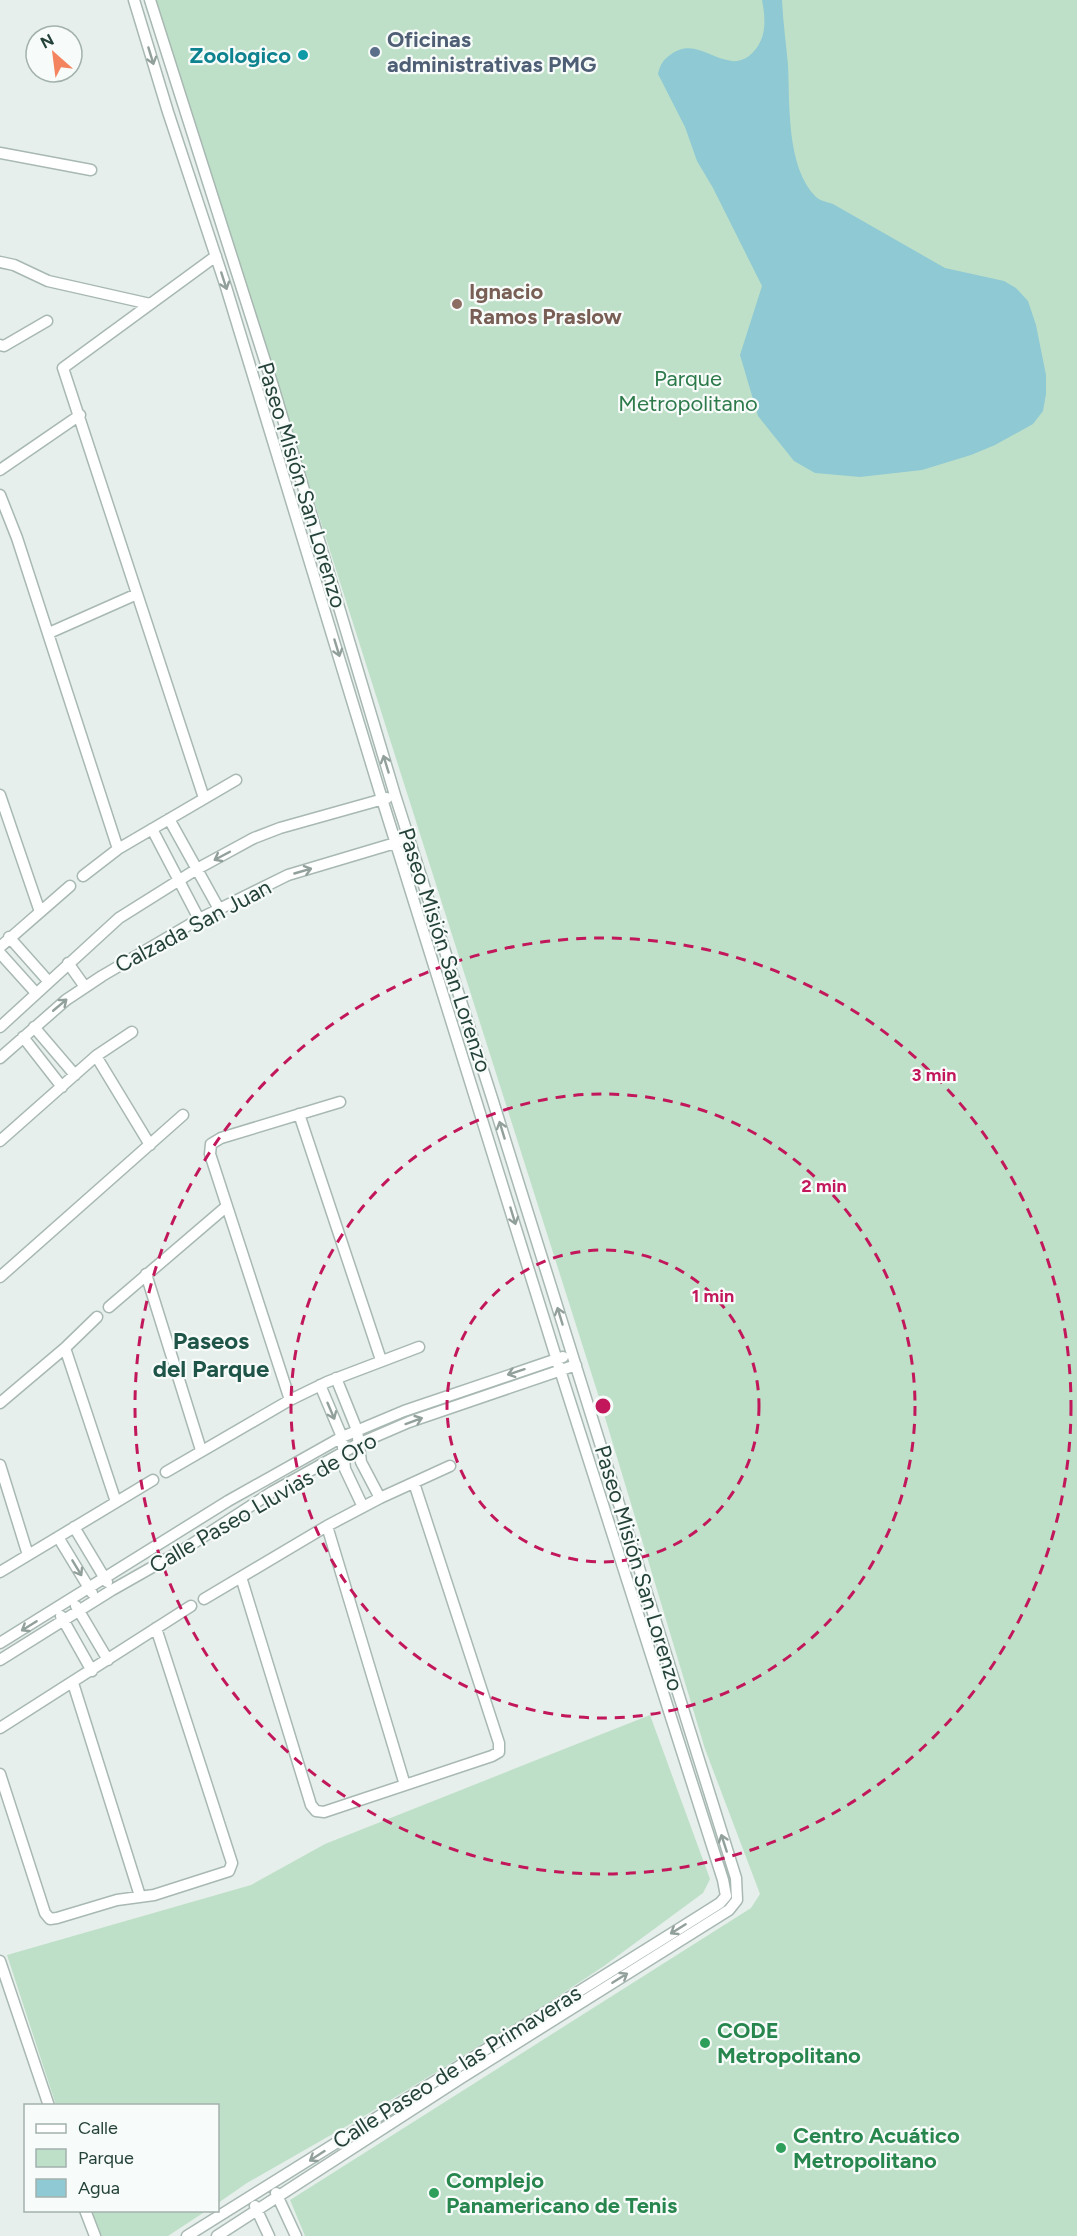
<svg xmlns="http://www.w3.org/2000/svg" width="1077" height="2236" viewBox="0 0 1077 2236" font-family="Figtree,sans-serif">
	<rect width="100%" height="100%" fill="#e6efeb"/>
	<path fill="#bfe0c8" d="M155,0H1077V2236H305L290,2200L751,1908L760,1894L705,1749L597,1391Z
		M650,1715L710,1879L703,1893L604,1966L536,2011L366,2115L247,2183L218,2203V2106L56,2105L7,1955L251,1885L325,1844Z
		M91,2211H206L168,2236H99Z"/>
	<path fill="#8ec9d4" d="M762,0H782C783,22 786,43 788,65C790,104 786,167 816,197C820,201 828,202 833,204L945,268L1004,281L1016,288L1028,301L1036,325L1046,375V394L1043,411L1033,424L995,445L971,455L922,470L860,477L815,473L794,461L758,416L740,355L762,286L713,188L697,161L685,127L658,74C660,65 663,60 670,55C693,38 708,58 732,61C738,62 745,59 749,56C767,41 766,21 762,0Z"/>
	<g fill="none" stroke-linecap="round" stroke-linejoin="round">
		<defs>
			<path id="street" d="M134,0L168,112L226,287L382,799L560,1370L723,1880L726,1896
				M150,0L273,386L395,795L492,1098L736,1878L737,1900
				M0,153L91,170
				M0,262L14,265L48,281L150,304
				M0,345L4,346L47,321
				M0,470L80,415
				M0,495L17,538L118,849
				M49,633L137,594
				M0,795L40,912
				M204,798L63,368L216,256
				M169,819L219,909
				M152,829L199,919
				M83,876L118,849L236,780
				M9,937L49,982
				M0,947L70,886
				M0,953L36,993
				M68,963L85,987
				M0,1027L119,918L197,869L254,838L280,828L387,798
				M34,1027L75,1075
				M23,1037L62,1087
				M96,1056L150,1145
				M0,1058L66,1000L102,976L199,919L288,875L402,841
				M299,1114L381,1360
				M0,1141L96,1056L132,1032
				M146,1274L201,1450
				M0,1277L183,1115
				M109,1307L227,1206
				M65,1348L116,1502
				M336,1378L357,1430L361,1462L380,1498
				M320,1385L342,1437L345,1469L363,1507
				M290,1400L210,1154L211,1144L221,1138L340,1102
				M0,1403L65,1348L97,1317
				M0,1465L28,1555
				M166,1472L290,1400L327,1382L419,1347
				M327,1526L405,1785
				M74,1527L107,1582
				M58,1537L92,1593
				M0,1572L153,1480
				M241,1577L311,1805L316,1811L324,1812L492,1756L499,1752V1743L414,1483
				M204,1599L327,1526L380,1498L450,1466
				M76,1606L108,1660
				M61,1616L92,1671
				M0,1643L228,1501L342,1437L404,1411L563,1357
				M0,1660L112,1590L186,1548L272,1492L358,1444L409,1422L576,1365
				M73,1683L140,1896
				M0,1728L191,1606
				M0,1774L45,1913L50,1919L57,1918L117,1900L154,1895L229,1871L232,1863L156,1628
				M0,1961L49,2106
				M276,2193L296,2236
				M255,2206L269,2236
				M85,2210L95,2236
				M187,2236L682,1927L720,1903L726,1896
				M217,2236L461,2078L729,1910L737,1900"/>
		</defs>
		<use href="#street" stroke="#a8b8b2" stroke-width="13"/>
		<use href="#street" stroke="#fff" stroke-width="10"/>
	</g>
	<defs><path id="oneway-shaft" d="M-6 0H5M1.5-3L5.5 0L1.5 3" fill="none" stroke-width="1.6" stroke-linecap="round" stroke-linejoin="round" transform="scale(1.5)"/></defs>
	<g stroke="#92a09c">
		<use href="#oneway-shaft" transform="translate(151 56) rotate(73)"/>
		<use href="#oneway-shaft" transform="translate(224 281) rotate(72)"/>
		<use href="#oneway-shaft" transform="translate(337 648) rotate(73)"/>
		<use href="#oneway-shaft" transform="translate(386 764) rotate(-107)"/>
		<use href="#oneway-shaft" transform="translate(222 856) rotate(152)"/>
		<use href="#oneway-shaft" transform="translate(303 871) rotate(-16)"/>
		<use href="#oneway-shaft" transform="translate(60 1005) rotate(-40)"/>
		<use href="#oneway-shaft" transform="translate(502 1130) rotate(-107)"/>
		<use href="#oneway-shaft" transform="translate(513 1216) rotate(73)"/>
		<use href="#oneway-shaft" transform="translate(560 1316) rotate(-107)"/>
		<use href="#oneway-shaft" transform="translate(516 1372) rotate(162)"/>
		<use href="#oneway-shaft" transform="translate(331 1411) rotate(67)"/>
		<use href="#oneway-shaft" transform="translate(414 1421) rotate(-20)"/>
		<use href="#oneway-shaft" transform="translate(77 1568) rotate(59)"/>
		<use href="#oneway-shaft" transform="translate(29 1626) rotate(148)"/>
		<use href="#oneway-shaft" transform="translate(724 1843) rotate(-108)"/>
		<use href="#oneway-shaft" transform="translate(678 1929) rotate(148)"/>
		<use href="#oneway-shaft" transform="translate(620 1978) rotate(-32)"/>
		<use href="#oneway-shaft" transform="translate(317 2156) rotate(147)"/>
	</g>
	<g fill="none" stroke="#c2185b" stroke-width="3" stroke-dasharray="10 8">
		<circle cx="603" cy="1406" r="156"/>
		<circle cx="603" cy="1406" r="312"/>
		<circle cx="603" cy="1406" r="468"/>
	</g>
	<circle fill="#5c6f8a" stroke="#f7fbf9" stroke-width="2" cx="375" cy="52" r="6"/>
	<circle fill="#0f9aa8" stroke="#f7fbf9" stroke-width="2" cx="303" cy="55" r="6"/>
	<circle fill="#8d6e63" stroke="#f7fbf9" stroke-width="2" cx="457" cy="304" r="6"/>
	<g fill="#2e9e5b" stroke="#f7fbf9" stroke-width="2">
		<circle cx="705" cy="2043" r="6"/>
		<circle cx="781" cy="2148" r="6"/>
		<circle cx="434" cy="2193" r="6"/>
	</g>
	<g text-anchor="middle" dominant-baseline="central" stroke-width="4.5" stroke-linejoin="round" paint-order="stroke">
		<g font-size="22" font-weight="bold" fill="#4e5e75" stroke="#f7fbf9" text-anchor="start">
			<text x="387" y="39">Oficinas<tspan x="387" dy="25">administrativas PMG</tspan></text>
		</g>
		<g font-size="22" font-weight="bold" fill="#0d838f" stroke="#f7fbf9" text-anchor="end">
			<text x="291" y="55">Zoologico</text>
		</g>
		<g font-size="22" font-weight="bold" fill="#785e54" stroke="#f7fbf9" text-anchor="start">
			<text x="469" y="291">Ignacio<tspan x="469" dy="25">Ramos Praslow</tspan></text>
		</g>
		<g font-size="22" fill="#2d7a4b" stroke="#f7fbf9">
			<text x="688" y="378">Parque<tspan x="688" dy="25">Metropolitano</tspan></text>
		</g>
		<g font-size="22" fill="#24423a" stroke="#f7fbf9">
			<text transform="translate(302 485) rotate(73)">Paseo Misión San Lorenzo</text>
			<text transform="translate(193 926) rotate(-28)">Calzada San Juan</text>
			<text transform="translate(445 950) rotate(72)">Paseo Misión San Lorenzo</text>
			<text transform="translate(263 1503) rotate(-30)">Calle Paseo Lluvias de Oro</text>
			<text transform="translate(639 1568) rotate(73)">Paseo Misión San Lorenzo</text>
			<text transform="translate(457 2067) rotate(-32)">Calle Paseo de las Primaveras</text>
		</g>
		<g font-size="22" font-weight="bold" fill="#27864d" stroke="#f7fbf9" text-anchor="start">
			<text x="717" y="2030">CODE<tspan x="717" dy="25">Metropolitano</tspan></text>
			<text x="793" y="2135">Centro Acuático<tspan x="793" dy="25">Metropolitano</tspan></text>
			<text x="446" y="2180">Complejo<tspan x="446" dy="25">Panamericano de Tenis</tspan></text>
		</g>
		<g font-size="24" font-weight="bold" fill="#1f5548" stroke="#f7fbf9">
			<text x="211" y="1340">Paseos<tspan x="211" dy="28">del Parque</tspan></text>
		</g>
	</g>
	<circle cx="603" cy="1406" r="9" fill="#c2185b" stroke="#f7fbf9" stroke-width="3"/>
	<g font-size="18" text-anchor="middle" font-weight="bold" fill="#c2185b" stroke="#f7fbf9" stroke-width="4.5" stroke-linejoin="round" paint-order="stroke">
		<text x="934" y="1081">3 min</text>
		<text x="824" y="1192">2 min</text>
		<text x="713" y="1302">1 min</text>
	</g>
	<rect x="24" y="2104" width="195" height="108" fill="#f7fbf9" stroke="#a3b1ad" stroke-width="1.5"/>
	<rect x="36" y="2124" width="30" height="9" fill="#ffffff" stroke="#a3b1ad" stroke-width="1.5"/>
	<text x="78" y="2134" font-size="18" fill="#24423a">Calle</text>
	<rect x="36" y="2149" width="30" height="18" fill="#bfe0c8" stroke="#a3b1ad" stroke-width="1.5"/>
	<text x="78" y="2164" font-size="18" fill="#24423a">Parque</text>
	<rect x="36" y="2179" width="30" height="18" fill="#8ec9d4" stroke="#a3b1ad" stroke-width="1.5"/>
	<text x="78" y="2194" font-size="18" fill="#24423a">Agua</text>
	<g transform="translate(54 54) rotate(332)"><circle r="28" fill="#f7fbf9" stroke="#a3b1ad" stroke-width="1.5"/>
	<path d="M0-4.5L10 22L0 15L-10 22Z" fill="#f4845f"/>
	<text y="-9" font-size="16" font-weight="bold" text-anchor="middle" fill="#24423a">N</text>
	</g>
</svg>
